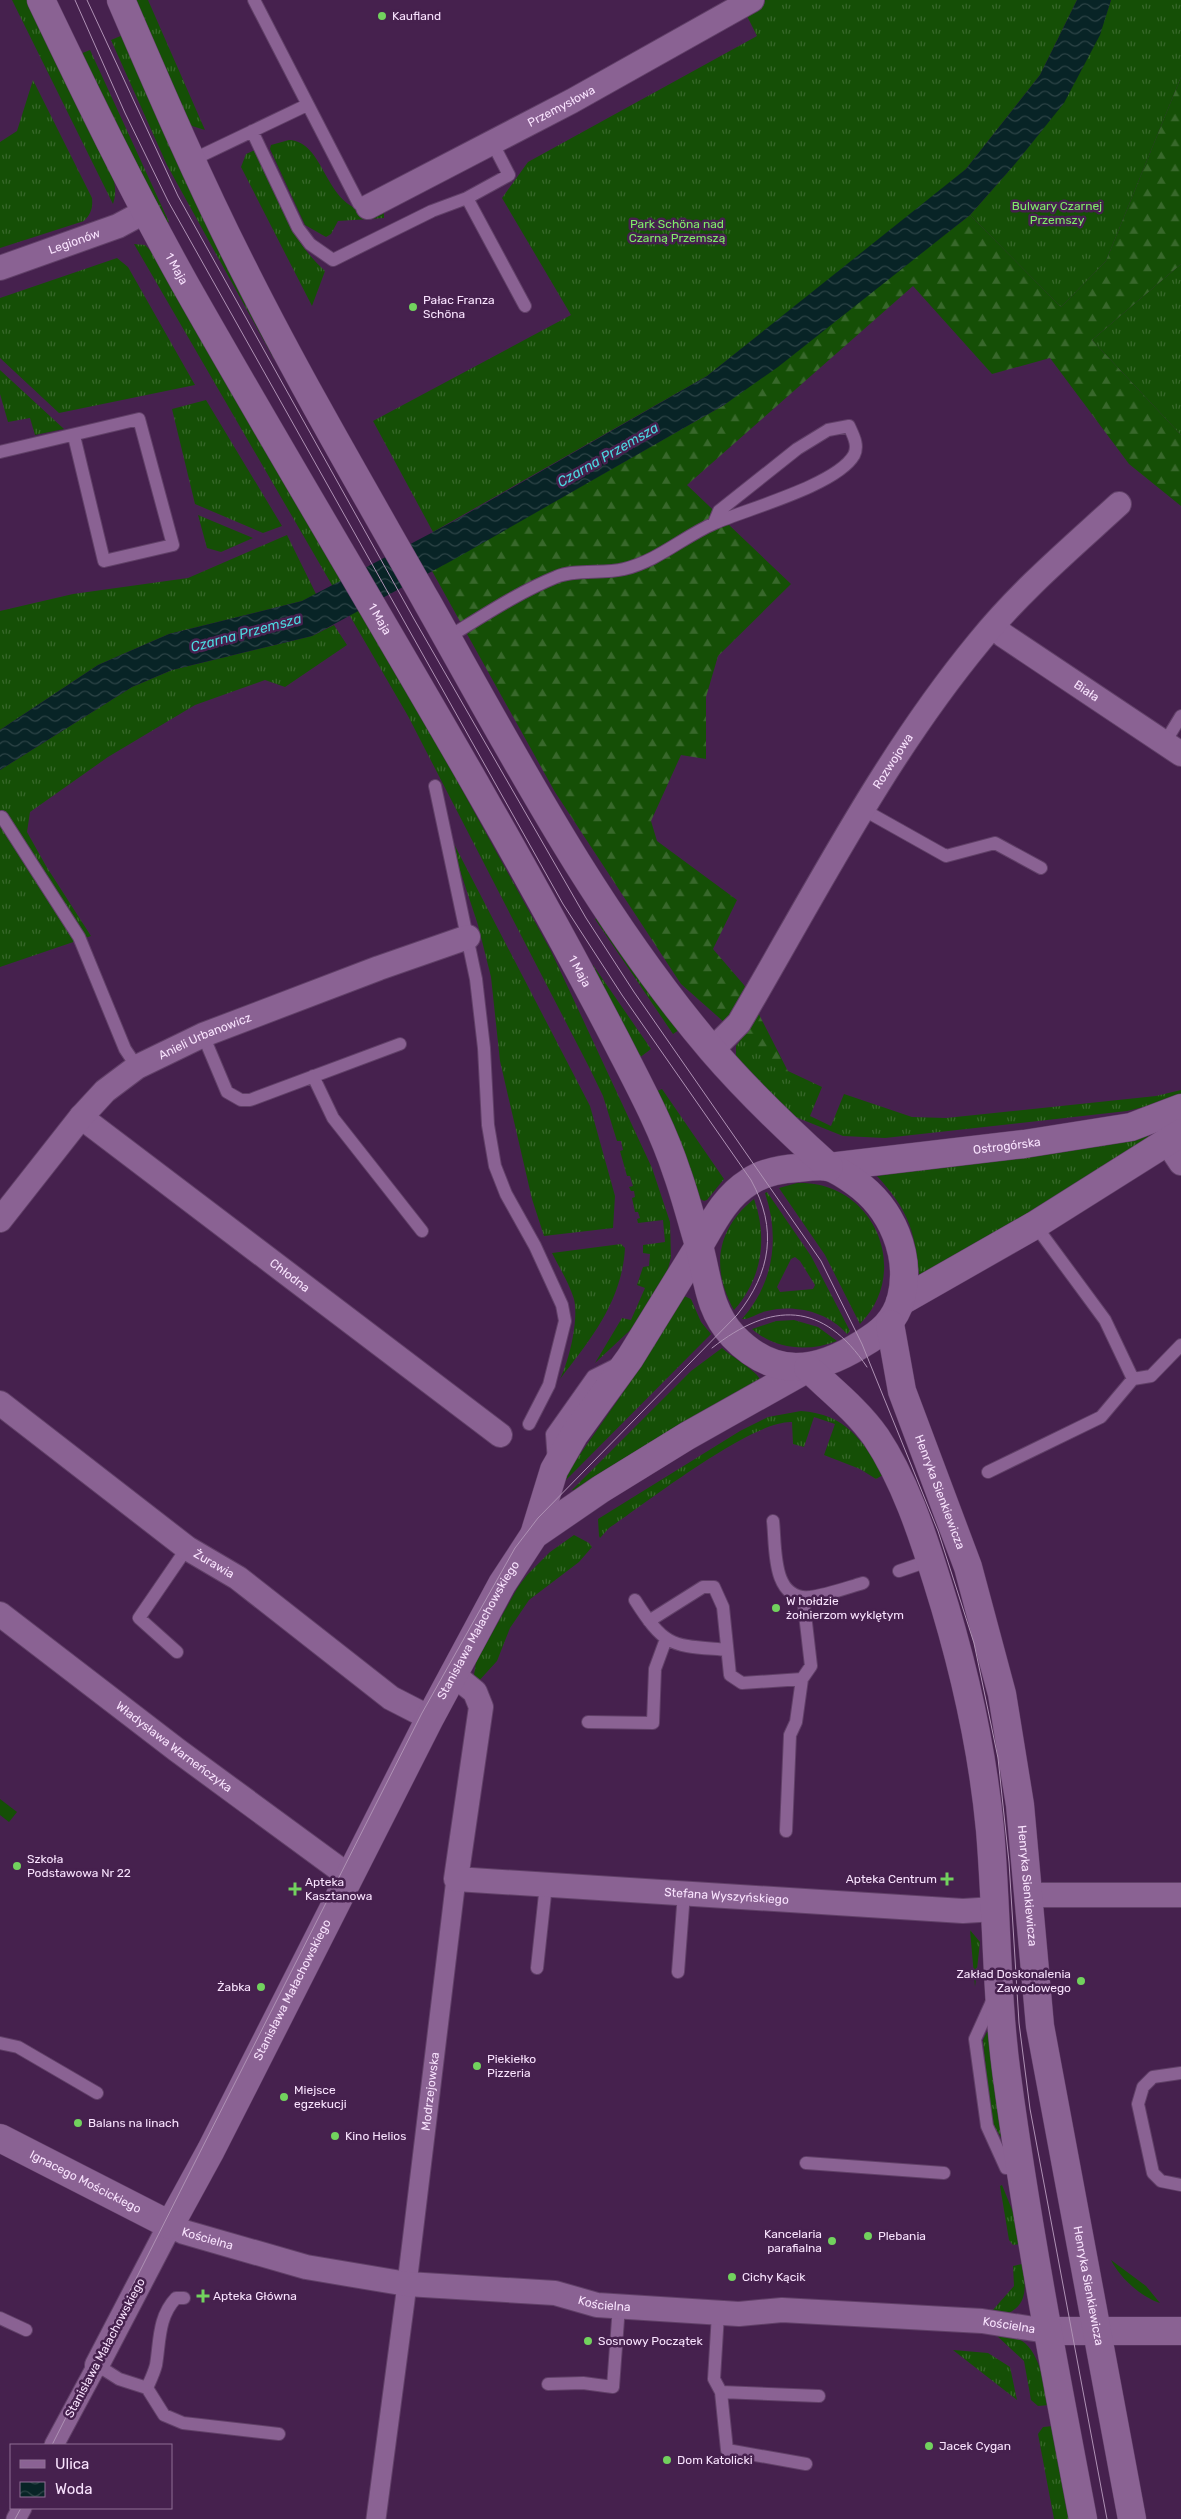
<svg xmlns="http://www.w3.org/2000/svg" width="1181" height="2519" viewBox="0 0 1181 2519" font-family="Rubik,sans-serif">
	<defs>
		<pattern id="grass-tufts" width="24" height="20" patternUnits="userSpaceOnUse" patternTransform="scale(1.25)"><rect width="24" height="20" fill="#154f06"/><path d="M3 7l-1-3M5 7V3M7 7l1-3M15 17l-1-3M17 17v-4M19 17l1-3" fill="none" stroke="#38682b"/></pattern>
		<pattern id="forest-firs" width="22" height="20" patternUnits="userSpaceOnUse" patternTransform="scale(1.25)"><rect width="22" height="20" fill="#154f06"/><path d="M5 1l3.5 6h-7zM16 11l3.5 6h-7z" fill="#38682b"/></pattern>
		<pattern id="water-waves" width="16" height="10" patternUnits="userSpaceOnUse" patternTransform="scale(1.25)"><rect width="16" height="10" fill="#082426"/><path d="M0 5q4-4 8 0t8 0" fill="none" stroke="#2d4447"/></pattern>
	</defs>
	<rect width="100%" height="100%" fill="#46214e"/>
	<path fill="url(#grass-tufts)" fill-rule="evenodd" d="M12,0H29L111,171C115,183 117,192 113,204Z
		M135,0H148L205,130L192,126L185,117Z
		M739,0H1077L1040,75L966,169L945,188L707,376L433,532L373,421L571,315L502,198L528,162L757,36Z
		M1111,0H1181V77L1106,261L1061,307L970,215C1030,147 1083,89 1111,0Z
		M123,35L276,357L274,359L167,165L111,40Z
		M90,50L169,222L166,224L80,54Z
		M33,80L92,198C93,208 91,214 84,221L0,248V142L17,131Z
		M289,140C325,142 323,202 364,211C370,212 377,212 384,212V218L338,221L331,234L326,237L305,225L270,149L271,145Z
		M255,150C262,164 270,178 277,192C293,227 295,243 325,271L312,306L241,167L246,154Z
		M134,244L145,245L155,255L422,717L551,951L652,1168L670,1222L671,1257L668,1269L641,1320L595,1363L622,1318L631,1320L645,1288L637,1285L643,1267L649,1266L650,1254L643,1253V1245L665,1242L663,1220L638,1223L637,1219L640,1218L638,1212H635L632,1198L635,1197L634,1191H631L629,1187L633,1186L630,1176H627L620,1151L623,1150L621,1141H617L603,1096L589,1067L408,716Z
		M117,258L128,267L195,385L59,413L0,358V298Z
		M1181,264V435L1092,340Z
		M0,370L64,429L35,435L30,418L8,422L0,394Z
		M206,400L282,526L263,533L195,504L172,409Z
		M198,515L253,538L221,552L207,548Z
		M287,535L316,594L302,601L169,634L98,665L0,730V611L73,594L188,578Z
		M334,625L347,645L285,687L265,680L195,705L108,757L30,812L27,832L46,866L91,936L0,967V770L132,687L172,670L312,636Z
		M454,844L590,1106L615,1196L613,1228L544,1236L532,1199L500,1061L491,977L478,925L454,852Z
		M597,917L679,1030L673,1034L595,919Z
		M593,965L651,1049L639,1058L591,966Z
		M743,1037L788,1071L822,1087L810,1116L831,1126L844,1094L912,1117L946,1118L1156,1096L1181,1090V1098L1127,1111L885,1138L843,1136L793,1116L742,1067L736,1056V1046Z
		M662,1089L724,1179L707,1200L704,1201L700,1199L657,1091Z
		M1147,1134L1149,1139L928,1278L919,1275C915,1230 908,1210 877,1176Z
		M797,1183C873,1180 913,1270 860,1324L825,1255L779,1188Z
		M767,1192L811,1256L850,1331L847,1334C828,1312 795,1304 767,1311C759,1312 749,1320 742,1319C774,1283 780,1237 765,1193ZM795,1257L800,1261L815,1285L813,1289L780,1292L777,1287L791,1259Z
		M754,1199C768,1238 762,1279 734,1310C711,1269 716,1229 754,1199Z
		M621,1244L625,1248C622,1301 591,1339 560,1379C569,1361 579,1320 574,1299C569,1283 559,1267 552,1253Z
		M684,1296L691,1299L701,1322L711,1334L564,1482L565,1476L629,1384Z
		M794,1320L818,1327L837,1341C809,1352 776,1350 752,1329L776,1321Z
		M722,1348C730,1356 759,1372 760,1380L576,1491L572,1490L691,1371Z
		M801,1411C845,1414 863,1440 883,1475L876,1479L860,1469L824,1455L835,1424L814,1417L804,1447L793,1444L792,1422C752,1420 646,1503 609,1528L600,1538L599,1536L598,1519L740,1431L768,1417Z
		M574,1535L589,1543L592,1547L579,1562L529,1600L510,1628L497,1661L477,1683L474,1675L476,1662L518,1587L527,1575L550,1552Z
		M970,1930L980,1942L975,1987Z
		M987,2032H989L1002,2139L991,2121L983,2040Z
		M1002,2185L1015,2217L1020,2244L1013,2245L1009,2240L1000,2186Z
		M1111,2260L1146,2286L1160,2303C1141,2297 1120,2278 1111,2260Z
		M1022,2264C1026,2286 1029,2306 1004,2315L992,2311L1014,2286L1013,2266Z
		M995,2334C1002,2335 1012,2336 1018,2339C1039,2347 1045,2386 1049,2405L1038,2406L1031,2400L1024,2361Z
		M953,2350L988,2353L1010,2367L1017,2400Z
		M1053,2426L1071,2519H1054L1038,2434L1043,2427Z"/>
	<path fill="url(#forest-firs)" d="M1181,77V264L1092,340L1181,435V506L1129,464L1050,358L992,374L913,286L687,485L791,584L718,656L706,697V759L681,755L651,821L657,841L737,900L713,949L744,985L795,1085L681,984L555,792L432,571L724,405L970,215L1061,307L1106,261Z"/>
	<path fill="#154f06" d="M0,1799L17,1812L9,1822L0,1815Z"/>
	<path fill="url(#water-waves)" d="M1077,0H1111L1100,35L1064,103L1015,164L970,215L778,367L724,405L453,560L312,636L172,670L132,687L0,770V730L98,665L169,634L302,601L456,520L707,376L966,169L1040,75Z"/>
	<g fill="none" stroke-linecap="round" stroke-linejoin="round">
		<defs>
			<path id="service" d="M254,0L359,204L368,207
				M252,131L298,228L310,244L333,260L432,211L467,198
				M492,142L509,175L467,198L525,306
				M192,160L307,105
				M0,452L139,419L173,545L104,561L74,436
				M447,638C483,616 517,593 556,577C574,569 604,574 624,569C658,561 684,536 715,523C747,509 837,485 854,455C859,445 853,435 849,426L828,430L797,449L719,511L714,523
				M1164,744L1181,716
				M435,786L476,979L484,1048L488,1125L495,1166L506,1194L535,1246L562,1305L565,1321L549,1385L529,1424
				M864,810L946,856L995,843L1041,868
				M2,817L79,937L125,1049L137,1067
				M203,1035L227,1092L241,1100H250L400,1044
				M313,1076L333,1118L422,1231
				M1133,1379L1151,1376L1181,1345
				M554,1462L552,1434L593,1376L619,1363
				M988,1472L1101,1417L1133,1379L1105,1320L1035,1225
				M773,1521C776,1546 771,1601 810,1597C827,1595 846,1588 863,1583
				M899,1571L931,1560
				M635,1600C666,1649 672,1645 727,1650
				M649,1621L703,1587H714L723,1607L730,1675L742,1683L802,1679L811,1666L803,1597
				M177,1652L139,1618L187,1548
				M588,1722L653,1723L655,1669L666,1639
				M786,1831L790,1735L796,1722L802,1679
				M537,1968L546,1885
				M678,1972L684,1893
				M994,1997L975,2039L987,2126L1006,2168H1021
				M0,2043L18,2047L97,2093
				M1181,2073L1153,2077L1143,2087L1138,2104L1153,2173L1161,2181L1181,2185
				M806,2163L944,2173
				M718,2314L714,2379L721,2392L819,2396
				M0,2318L26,2330
				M97,2365L119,2379L147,2388C150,2381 154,2373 156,2365C160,2341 158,2317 176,2298H184
				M548,2384L583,2383L613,2387L619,2306
				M147,2388L164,2415L183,2423L279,2434
				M721,2392L727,2450L806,2464"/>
			<g id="pedestrian">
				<path d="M54,2445L97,2365"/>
				<path d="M16,2519L22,2508"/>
				<path id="s1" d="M376,2519L405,2300L456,1879"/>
			</g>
			<g id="minor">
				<path id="s2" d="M368,207L572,101L752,0"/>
				<path id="s3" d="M0,268L118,226L146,211"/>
				<path id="s4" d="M994,625L1003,635L1181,754"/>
				<path id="s5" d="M712,1050L739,1023C814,895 884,757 979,642C1020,591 1071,548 1119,504"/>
				<path id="s6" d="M81,1117L500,1435"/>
				<path d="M1167,1142L1181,1163"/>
				<path id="s7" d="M0,1220L81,1117L105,1091L137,1067L203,1035L379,968L468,937"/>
				<path id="s8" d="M0,1403L187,1548L238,1578L391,1698L430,1718"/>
				<path id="s9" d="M0,1614L177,1750L350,1877"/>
				<path id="s10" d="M454,1675L475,1692L481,1707L456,1879L963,1911L995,1909"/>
				<path d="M1028,1895H1181"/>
				<path id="s11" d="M97,2365L170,2225L184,2232L306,2267L407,2284L555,2293L597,2305L739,2314L782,2310L982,2321L1047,2331"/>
			</g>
			<g id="tertiary">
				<path id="s12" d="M829,1167L1024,1144L1131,1127L1181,1108"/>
				<path d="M900,1302L1035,1225L1181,1133"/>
				<path d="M534,1535L554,1470L574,1435L630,1358L699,1246"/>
				<path id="s13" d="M0,2138L170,2225L211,2150L430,1718L502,1584L534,1535L601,1489L687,1436L808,1368"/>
				<path d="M1047,2331H1181"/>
			</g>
			<g id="secondary">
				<path id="s14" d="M41,0C87,96 133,191 185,284C328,537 483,784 617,1042C639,1085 662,1127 677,1173C685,1195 691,1219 698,1242C708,1276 707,1308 733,1336C774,1379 816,1373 862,1344C881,1333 895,1321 901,1299C912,1255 892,1208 855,1182C848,1177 838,1170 829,1167C820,1165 807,1167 798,1168C781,1169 763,1172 749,1182C725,1197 713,1222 699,1246"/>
				<path d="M121,0C161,93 201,186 247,276C303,387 366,494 427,602C514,756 597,915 712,1050C748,1092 788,1130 829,1167"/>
				<path id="s15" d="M890,1324L902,1391L968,1567L1002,1694L1020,1805L1040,2026L1132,2519"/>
				<path d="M808,1368C831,1390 857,1410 876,1437C904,1479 922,1533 937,1581C963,1663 982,1745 990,1830C997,1912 996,1996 1007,2077C1027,2225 1055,2372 1083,2519"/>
			</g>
		</defs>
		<use href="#service" stroke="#614068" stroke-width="14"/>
		<use href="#pedestrian" stroke="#614068" stroke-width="21"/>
		<use href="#minor" stroke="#614068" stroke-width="26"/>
		<use href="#tertiary" stroke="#614068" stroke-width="29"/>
		<use href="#secondary" stroke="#614068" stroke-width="29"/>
		<use href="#service" stroke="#8a6293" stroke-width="12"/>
		<use href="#pedestrian" stroke="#8a6293" stroke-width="19"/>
		<use href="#minor" stroke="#8a6293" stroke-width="24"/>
		<use href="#tertiary" stroke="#8a6293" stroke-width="28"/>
		<use href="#secondary" stroke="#8a6293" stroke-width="28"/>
		<path stroke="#af92b5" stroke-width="1" d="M87,0L178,196L414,619L586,918L634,992L821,1261L862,1344L938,1531L974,1643L998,1758L1009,1862L1019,2023L1030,2109L1107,2519
			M712,1348C772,1301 823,1301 867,1367
			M52,2445L422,1713L515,1548L538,1518L737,1315C771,1272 778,1229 751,1180L622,995L563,904L168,201L125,113L75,0
			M15,2519L21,2508"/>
	</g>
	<g fill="#72d25e" stroke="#46214e" stroke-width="2">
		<circle cx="382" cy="16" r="5"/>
		<circle cx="413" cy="307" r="5"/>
		<circle cx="776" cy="1608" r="5"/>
		<circle cx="17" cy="1866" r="5"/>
		<path d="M944.5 1871.5h5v5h5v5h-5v5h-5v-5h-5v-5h5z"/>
		<path d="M292.5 1881.5h5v5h5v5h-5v5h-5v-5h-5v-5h5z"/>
		<circle cx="1081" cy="1981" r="5"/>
		<circle cx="261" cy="1987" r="5"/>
		<circle cx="477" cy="2066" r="5"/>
		<circle cx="284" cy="2097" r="5"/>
		<circle cx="78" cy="2123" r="5"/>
		<circle cx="335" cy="2136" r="5"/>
		<circle cx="868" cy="2236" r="5"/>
		<circle cx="832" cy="2241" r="5"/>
		<circle cx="732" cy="2277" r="5"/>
		<path d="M200.5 2288.5h5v5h5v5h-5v5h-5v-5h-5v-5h5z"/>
		<circle cx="588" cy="2341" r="5"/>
		<circle cx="929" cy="2446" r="5"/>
		<circle cx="667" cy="2460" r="5"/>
	</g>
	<g text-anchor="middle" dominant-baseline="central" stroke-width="5" stroke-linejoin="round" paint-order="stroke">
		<g font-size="12" fill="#f9e3fe" stroke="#46214e" text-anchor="start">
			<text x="392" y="16">Kaufland</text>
			<text x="423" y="300">Pałac Franza<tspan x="423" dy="14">Schöna</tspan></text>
			<text x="786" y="1601">W hołdzie<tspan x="786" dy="14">żołnierzom wyklętym</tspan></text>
			<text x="27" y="1859">Szkoła<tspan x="27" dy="14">Podstawowa Nr 22</tspan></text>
			<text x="937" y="1879" text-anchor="end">Apteka Centrum</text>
			<text x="305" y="1882">Apteka<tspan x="305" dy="14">Kasztanowa</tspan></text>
			<text x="1071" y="1974" text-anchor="end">Zakład Doskonalenia<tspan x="1071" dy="14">Zawodowego</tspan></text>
			<text x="251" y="1987" text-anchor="end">Żabka</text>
			<text x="487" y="2059">Piekiełko<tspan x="487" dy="14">Pizzeria</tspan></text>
			<text x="294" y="2090">Miejsce<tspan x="294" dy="14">egzekucji</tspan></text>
			<text x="88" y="2123">Balans na linach</text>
			<text x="345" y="2136">Kino Helios</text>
			<text x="822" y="2234" text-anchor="end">Kancelaria<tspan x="822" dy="14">parafialna</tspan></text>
			<text x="878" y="2236">Plebania</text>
			<text x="742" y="2277">Cichy Kącik</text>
			<text x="213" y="2296">Apteka Główna</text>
			<text x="598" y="2341">Sosnowy Początek</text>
			<text x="939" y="2446">Jacek Cygan</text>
			<text x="677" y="2460">Dom Katolicki</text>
		</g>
		<g font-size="12" fill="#f9e3fe" stroke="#46214e">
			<text stroke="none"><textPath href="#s2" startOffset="218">Przemysłowa</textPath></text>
			<text stroke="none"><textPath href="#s3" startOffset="79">Legionów</textPath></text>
			<text stroke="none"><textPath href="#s14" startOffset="301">1 Maja</textPath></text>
			<text stroke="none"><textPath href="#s14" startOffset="706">1 Maja</textPath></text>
			<text stroke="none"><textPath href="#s4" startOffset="114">Biała</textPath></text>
			<text stroke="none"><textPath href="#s5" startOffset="342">Rozwojowa</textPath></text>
			<text stroke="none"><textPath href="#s14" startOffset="1111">1 Maja</textPath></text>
			<text stroke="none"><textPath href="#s7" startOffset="281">Anieli Urbanowicz</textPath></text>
			<text stroke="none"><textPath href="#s12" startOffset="179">Ostrogórska</textPath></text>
			<text stroke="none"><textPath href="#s6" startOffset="262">Chłodna</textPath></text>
			<text stroke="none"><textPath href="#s15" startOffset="176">Henryka Sienkiewicza</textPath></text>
			<text stroke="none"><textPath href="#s8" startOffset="268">Żurawia</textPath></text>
			<text stroke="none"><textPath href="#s13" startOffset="861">Stanisława Małachowskiego</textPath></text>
			<text stroke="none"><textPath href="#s9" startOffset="219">Władysława Warneńczyka</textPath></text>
			<text stroke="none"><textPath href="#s15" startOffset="581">Henryka Sienkiewicza</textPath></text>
			<text stroke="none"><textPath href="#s10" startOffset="488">Stefana Wyszyńskiego</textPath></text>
			<text stroke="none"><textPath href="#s13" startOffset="456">Stanisława Małachowskiego</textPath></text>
			<text stroke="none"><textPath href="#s1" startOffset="431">Modrzejowska</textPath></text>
			<text stroke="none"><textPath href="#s13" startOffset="96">Ignacego Mościckiego</textPath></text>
			<text stroke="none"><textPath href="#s11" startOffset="198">Kościelna</textPath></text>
			<text stroke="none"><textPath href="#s15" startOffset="986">Henryka Sienkiewicza</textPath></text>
			<text stroke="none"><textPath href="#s11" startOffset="602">Kościelna</textPath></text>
			<text stroke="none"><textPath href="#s11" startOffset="1008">Kościelna</textPath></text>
			<text transform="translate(105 2348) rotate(-62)">Stanisława Małachowskiego</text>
		</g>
		<g font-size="12" fill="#80ec6a" stroke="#46214e">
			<text x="1057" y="206">Bulwary Czarnej<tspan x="1057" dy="14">Przemszy</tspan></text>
			<text x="677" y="224">Park Schöna nad<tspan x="677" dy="14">Czarną Przemszą</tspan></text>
		</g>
		<g font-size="14" font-style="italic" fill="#4cd7df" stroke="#46214e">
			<text transform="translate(608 455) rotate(-30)">Czarna Przemsza</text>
			<text transform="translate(246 633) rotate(-15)">Czarna Przemsza</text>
		</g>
	</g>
	<rect x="10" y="2444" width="162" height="65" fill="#46214e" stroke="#8e6f94"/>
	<rect x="20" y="2460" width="25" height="8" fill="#8a6293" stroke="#8e6f94"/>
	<text x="55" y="2469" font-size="15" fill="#f9e3fe">Ulica</text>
	<rect x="20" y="2482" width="25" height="15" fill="url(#water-waves)" stroke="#8e6f94"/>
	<text x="55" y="2494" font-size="15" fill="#f9e3fe">Woda</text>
</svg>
